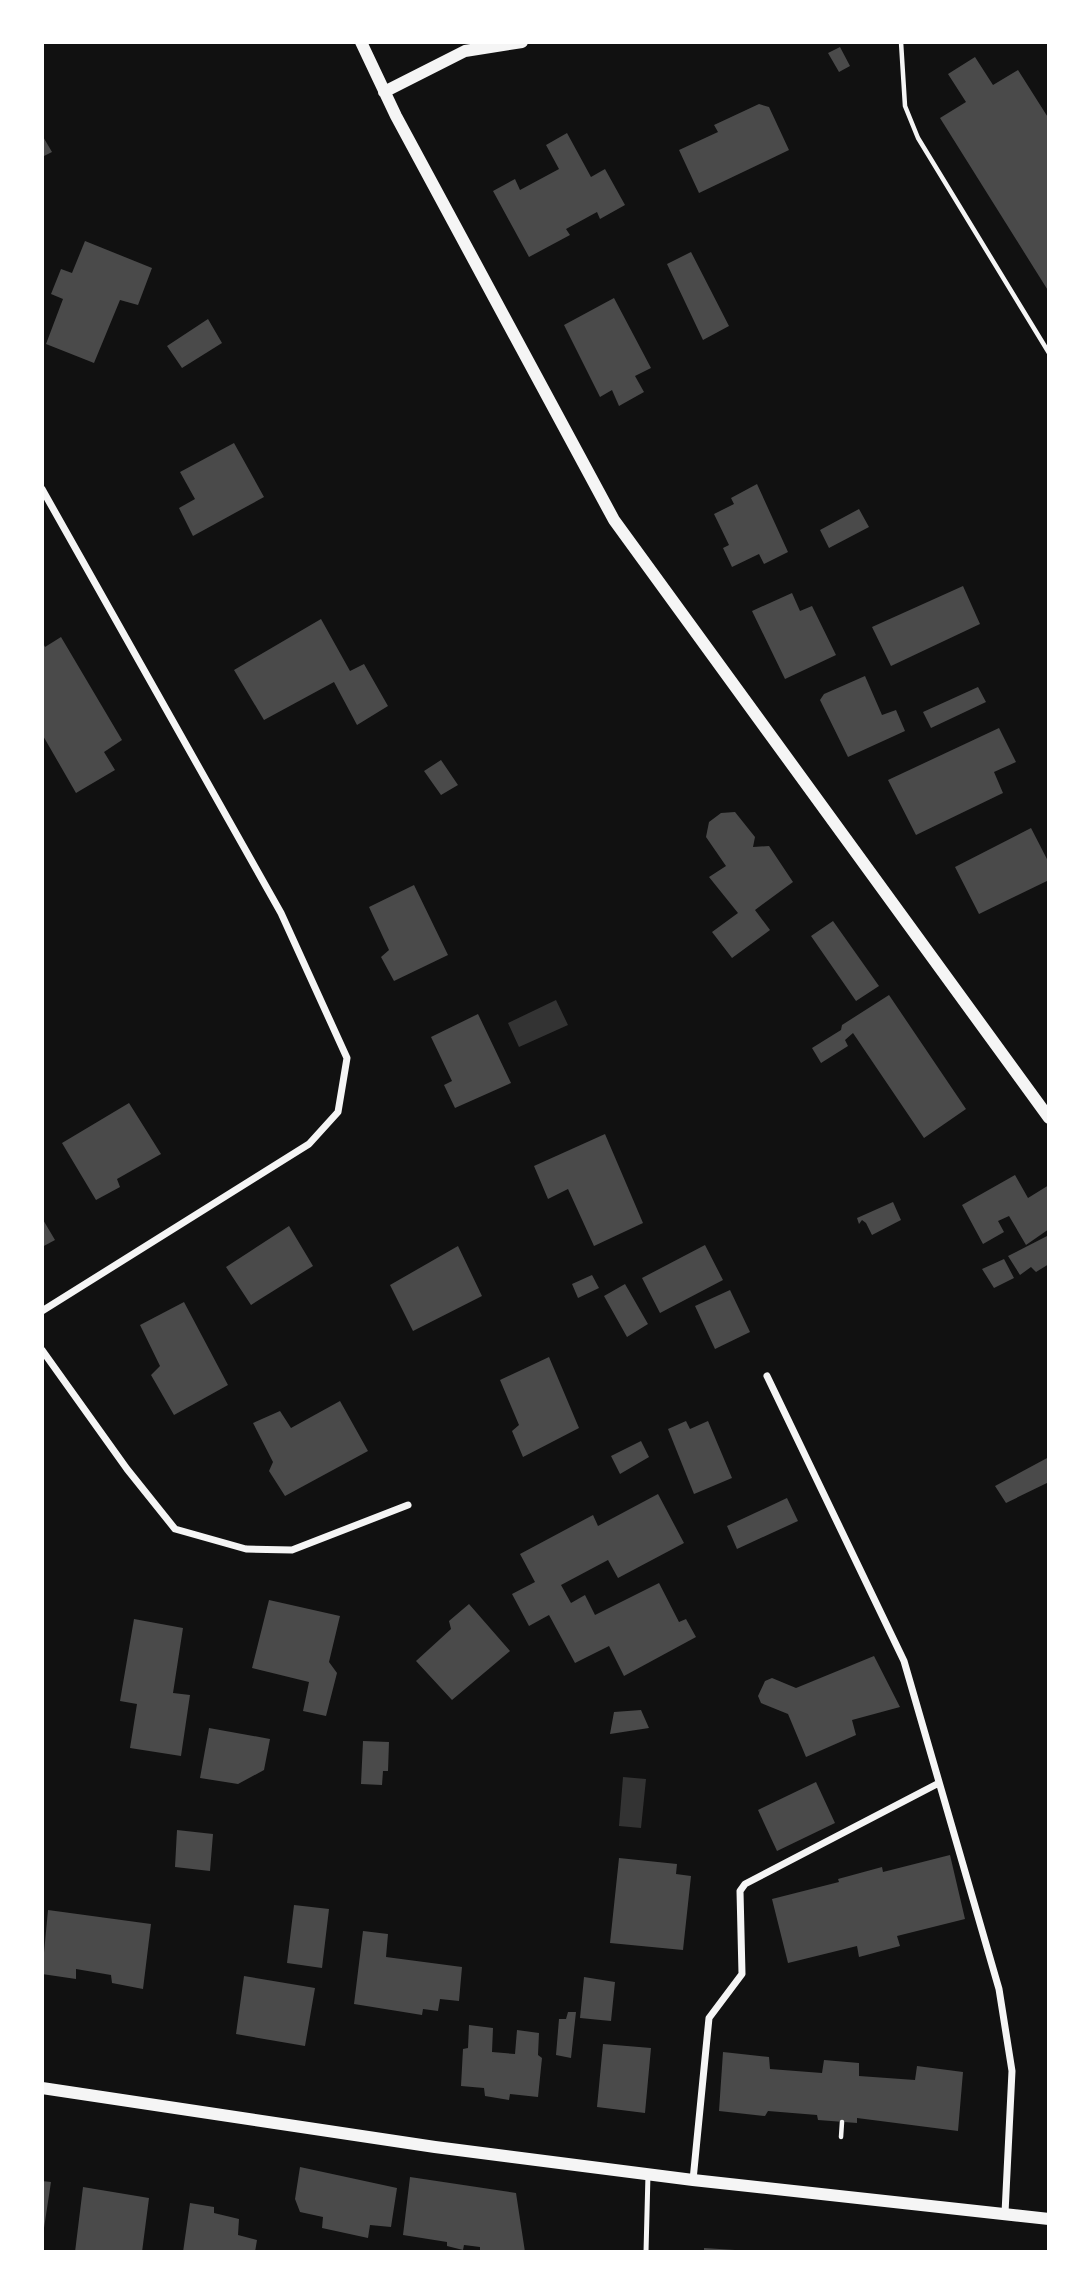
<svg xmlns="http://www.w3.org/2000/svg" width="1091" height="2294" viewBox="0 0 1091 2294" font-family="Merriweather,serif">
	<rect width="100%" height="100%" fill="#111"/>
	<path fill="#333" d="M556,1000L568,1025L519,1047L508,1023Z
		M623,1777L646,1779L641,1828L619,1826Z"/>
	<path fill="#4a4a4a" d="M840,47L850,66L839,72L828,53Z
		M975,57L993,85L1018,70L1049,119V292L940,118L966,102L948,74Z
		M759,104L769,107L789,150L699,193L679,150L718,132L714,125Z
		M567,133L591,177L605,169L625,205L600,219L597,212L566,229L570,235L529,257L493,191L515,179L520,190L559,169L546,145Z
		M42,135L52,152L42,157Z
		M85,241L152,268L138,305L120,300L94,363L46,344L63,299L51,294L61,269L72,273Z
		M691,252L729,326L703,340L667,264Z
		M614,298L651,368L635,376L644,392L619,406L612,390L600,397L564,325Z
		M208,319L222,343L182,368L167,346Z
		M234,443L264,497L193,536L179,508L195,499L180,472Z
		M757,484L788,552L764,564L759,554L732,567L723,548L729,545L714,514L734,504L731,498Z
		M859,509L869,527L829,548L820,530Z
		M963,586L980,624L891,666L872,627Z
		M792,593L800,611L812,606L836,655L785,679L752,611Z
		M321,619L350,671L364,664L388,706L357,725L334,682L264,720L234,670Z
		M61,637L122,740L104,752L115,770L76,793L42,734V641L45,647Z
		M865,676L882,715L896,710L905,731L848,757L820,700L824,694Z
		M978,687L986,702L931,728L923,712Z
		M999,728L1016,762L994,772L1003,793L916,835L888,780Z
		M441,760L458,785L441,795L424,771Z
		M735,812L755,837L753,847L769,846L793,882L755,910L770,930L732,958L712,932L738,913L709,877L726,866L706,837L709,822L721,813Z
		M1031,828L1049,863V880L979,914L955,867Z
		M414,885L448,955L394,981L381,957L389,950L369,907Z
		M833,921L879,986L856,1001L811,936Z
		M889,995L966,1109L924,1138L853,1033L845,1040L848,1046L821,1063L812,1048L841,1030L842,1025Z
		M478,1014L511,1083L455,1108L444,1085L452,1081L431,1037Z
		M129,1103L161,1154L117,1179L120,1187L96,1200L62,1143Z
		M605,1134L643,1223L594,1246L568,1189L548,1199L534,1166Z
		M1015,1175L1028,1198L1049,1185V1229L1026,1245L1009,1216L998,1221L1004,1232L983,1244L962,1205Z
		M893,1202L901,1220L872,1235L866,1223L862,1220L859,1224L857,1218Z
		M42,1218L55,1240L42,1247Z
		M289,1226L313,1266L251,1305L226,1267Z
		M1049,1235V1264L1036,1272L1031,1267L1020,1275L1008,1256Z
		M705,1245L723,1280L660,1313L642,1278Z
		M458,1246L482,1296L413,1331L390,1285Z
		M1004,1259L1014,1278L994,1288L982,1269Z
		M592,1275L599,1288L578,1298L572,1284Z
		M625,1284L648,1324L627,1337L604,1296Z
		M730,1290L750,1332L715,1349L695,1306Z
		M184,1302L228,1385L174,1415L151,1375L160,1366L140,1325Z
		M549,1357L579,1428L523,1457L512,1431L519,1425L500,1380Z
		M340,1401L368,1451L285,1496L269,1471L273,1462L253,1423L280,1411L291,1428Z
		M686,1421L690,1429L708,1421L732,1478L694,1494L668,1429Z
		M641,1441L649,1457L620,1474L611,1456Z
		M1049,1457V1482L1006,1503L995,1486Z
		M658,1494L684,1543L618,1578L608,1560L561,1585L571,1603L585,1595L595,1615L659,1583L679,1622L686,1619L696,1637L624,1676L609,1646L575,1663L549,1615L529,1626L512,1594L535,1582L520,1554L593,1515L598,1526Z
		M787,1498L798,1521L737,1549L727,1526Z
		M269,1600L340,1616L329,1662L337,1673L326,1716L303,1711L309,1682L252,1668Z
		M469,1604L510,1651L452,1700L416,1661L451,1629L449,1621Z
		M134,1619L183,1628L173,1693L190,1695L181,1756L130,1748L137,1704L120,1701Z
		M874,1656L900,1707L852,1720L856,1735L806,1757L788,1714L761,1703L758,1696L765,1681L772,1678L796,1688Z
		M641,1710L649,1728L610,1734L614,1712Z
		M209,1728L270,1739L264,1770L238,1784L200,1778Z
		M363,1741L389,1742L388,1771H383L382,1785L361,1784Z
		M816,1782L835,1823L777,1851L758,1810Z
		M177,1830L213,1834L210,1871L175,1867Z
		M950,1855L965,1919L897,1936L900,1946L859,1957L857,1946L788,1963L772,1899L839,1882L838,1879L882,1867L883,1872Z
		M619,1858L677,1864L676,1874L691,1876L683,1950L610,1943Z
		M294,1905L329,1909L322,1968L287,1963Z
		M48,1910L151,1924L143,1989L112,1983L111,1975L76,1969V1979L42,1974Z
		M363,1931L388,1934L386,1957L462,1967L459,2001L440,1999L438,2011L423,2009L422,2015L354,2004Z
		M244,1976L315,1988L305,2046L236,2034Z
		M584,1977L615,1982L611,2021L580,2018Z
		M568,2012H576L571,2058L556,2055L559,2019H566Z
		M469,2025L493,2028L492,2052L515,2054L517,2030L539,2033L538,2055L542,2058L538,2097L510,2094L509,2100L485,2096L484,2088L461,2086L463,2049L468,2048Z
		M603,2044L651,2048L645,2113L597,2107Z
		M723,2052L769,2057L770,2069L822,2073L824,2060L859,2063V2076L915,2080L917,2066L963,2072L958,2131L857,2118V2123L818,2120L817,2115L768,2111L765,2116L719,2111Z
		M300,2167L397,2188L391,2227L370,2225L368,2238L322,2228L323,2217L300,2212L295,2199Z
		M410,2177L516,2193L525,2252H480V2247L464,2245L463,2250L447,2246V2242L403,2235Z
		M42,2181L51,2182L44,2228H42Z
		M83,2187L149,2198L142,2252H75Z
		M190,2203L214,2207V2213L239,2219L238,2235L257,2240L255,2252H183Z
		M704,2248L735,2250V2252H704Z"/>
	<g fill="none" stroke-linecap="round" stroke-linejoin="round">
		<path stroke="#f5f5f5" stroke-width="4.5" d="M901,42L905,106L918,138L1049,353
			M841,2137L842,2122"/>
		<path stroke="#f5f5f5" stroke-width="5" d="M646,2252L648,2174"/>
		<path stroke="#f5f5f5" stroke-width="7" d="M42,489L281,913L347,1058L338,1112L309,1144L42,1311
			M42,1350L127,1469L175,1529L246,1549L292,1550L408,1505
			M767,1376L904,1661L999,1989L1012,2071L1005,2213
			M693,2180L709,2018L742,1974L740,1891L745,1884L937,1784"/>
		<path stroke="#f5f5f5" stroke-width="12" d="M361,42L396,116L614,520L1049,1118
			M384,92L465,51L522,42
			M42,2088L435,2147L693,2180L1049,2219"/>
	</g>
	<rect width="1091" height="2294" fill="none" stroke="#ffffff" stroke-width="88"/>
</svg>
